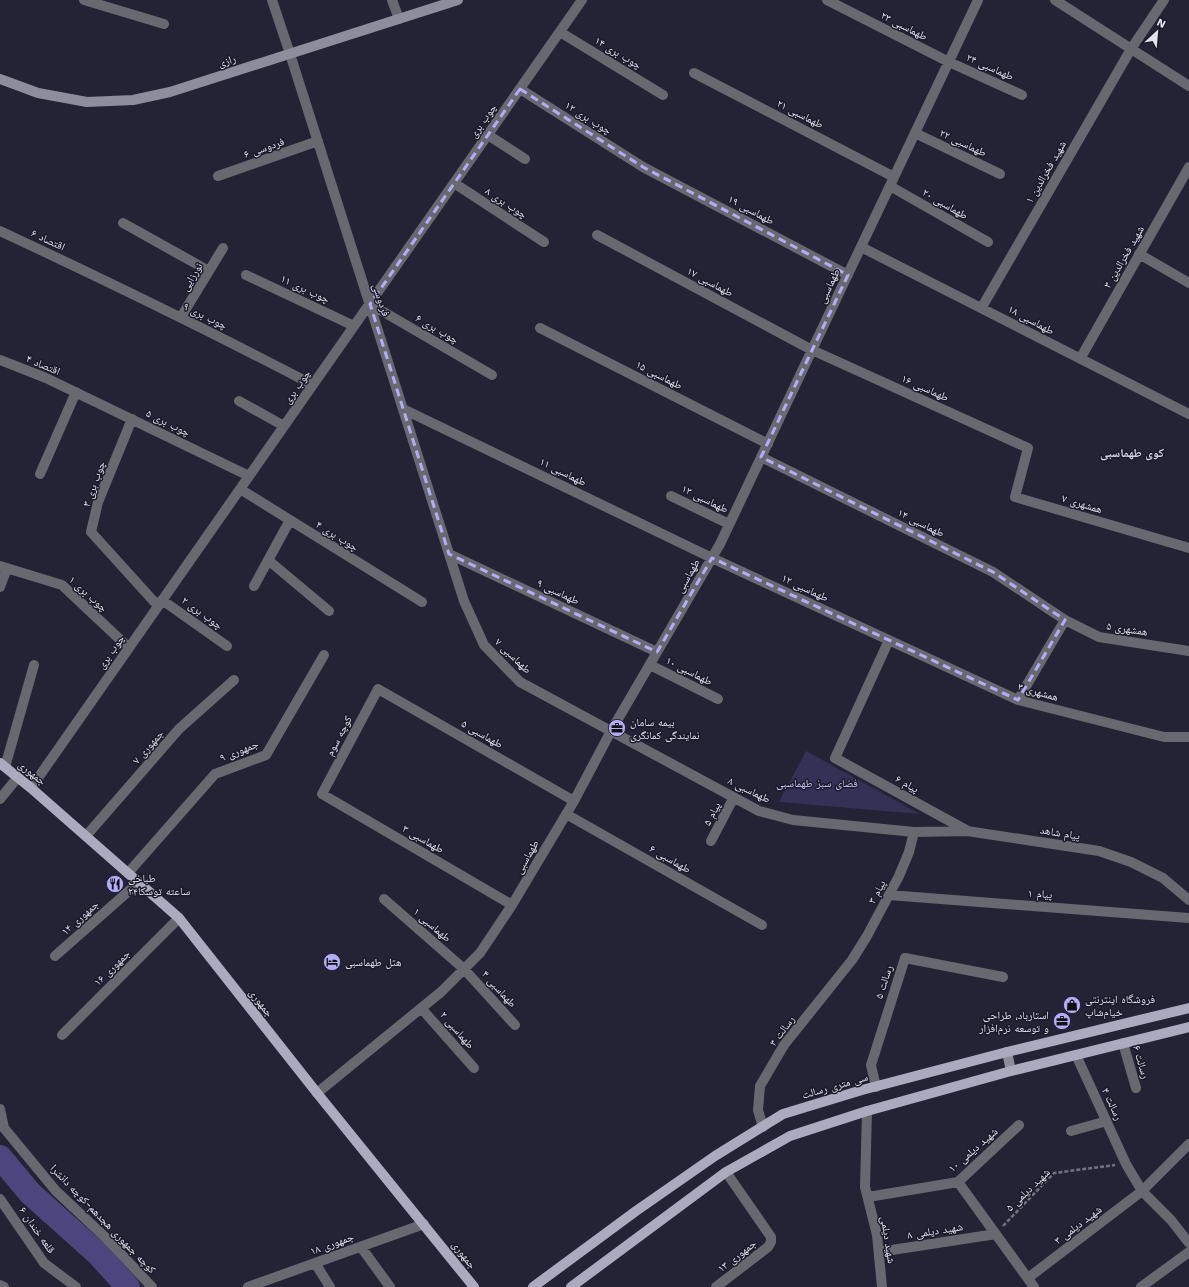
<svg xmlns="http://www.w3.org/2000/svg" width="1189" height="1287" viewBox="0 0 1189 1287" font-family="'Work Sans','Noto Naskh Arabic',sans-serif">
	<rect width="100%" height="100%" fill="#242335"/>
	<path fill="#343156" d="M806,751L920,814L779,802Z"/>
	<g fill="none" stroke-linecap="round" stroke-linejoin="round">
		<path stroke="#4b467e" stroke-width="24" d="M0,1157L30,1193L97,1253L128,1287"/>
		<path stroke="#727281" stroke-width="2.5" stroke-dasharray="4 2" stroke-linecap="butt" d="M1003,1226L1054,1173L1115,1165"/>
		<path stroke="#686871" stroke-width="10" d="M84,0L164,24
			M272,0L290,54L464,601L484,645L520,682L759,811L793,820L914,832L967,831L1099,851L1131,862L1163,878L1189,900
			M392,0L399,19
			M827,0L949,62L1022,95
			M1055,0L1189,86
			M560,32L663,95
			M694,73L894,177
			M520,89L643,167L848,275
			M915,133L1000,174
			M488,135L525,159
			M218,176L318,141
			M454,183L544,242
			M890,186L988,242
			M123,223L209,271
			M0,231C105,280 210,331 313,385
			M597,235L812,350L1028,448L1015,497L1189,548
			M861,247C971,302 1079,359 1189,414
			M1139,254L1189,283
			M246,275L354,326
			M370,304L492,375
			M982,307L1131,49L1164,0
			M181,317L223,248
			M540,328L768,444
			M1080,359L1189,167
			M0,360L46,378L249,476
			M239,401L284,426
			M403,409L712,558L1018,700L1164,737H1189
			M132,419L98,502L91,532L158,606
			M761,457L993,572L1065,620L1099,637L1189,651
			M40,474L76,392
			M240,489L422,602
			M671,496L729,524
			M449,554L657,652
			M268,560L329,611
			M0,566L62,585L129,648
			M254,586L290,520
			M0,587L7,568
			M162,600L227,646
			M889,640L835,758L966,830
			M650,665L718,699
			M1018,700L1065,620
			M5,767L34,665
			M31,788L582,0
			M0,799L18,777
			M566,814L762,925
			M86,836L179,729L234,680
			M711,841L734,797
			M128,873L215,774L266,755L324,655
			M889,895L1189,918
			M384,899L464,969L515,1025
			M512,905L322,794L378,689L574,801
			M55,956L139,882
			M421,1008L474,1068
			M62,1035L179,918
			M1123,1043L1136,1088
			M1076,1055L1126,1164L1142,1191L1171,1220L1189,1243
			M876,1087L871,1065L905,958L1003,977
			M317,1093L441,992L480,953L512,905L574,801L611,731L720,544L978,0
			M0,1109L4,1128L56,1191L105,1237L152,1287
			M867,1111L865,1187L877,1235L882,1287
			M763,1127L758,1110L760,1086L784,1045L852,960L867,936L899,876L909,852L914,832
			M1071,1131L1107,1121
			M958,1182L1034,1287
			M868,1197L958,1182L1019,1125
			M0,1199L44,1263L76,1287
			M361,1247L390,1287
			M879,1252L996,1234
			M315,1263L330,1287
			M1028,1278L1142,1191L1189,1144
			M0,1285L4,1287
			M248,1287L424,1224
			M716,1287L768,1247L771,1242V1237L726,1172
			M1141,1287L1189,1252"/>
		<path stroke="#8e8d9c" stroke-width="10" d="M0,79L38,93L87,102L133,100L170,92L458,0
			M1007,1052L1011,1071"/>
		<path stroke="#abaabe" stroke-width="10" d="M0,763L31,788L179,918L317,1093L474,1287
			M533,1287L636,1211L715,1156L783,1114L862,1090L1007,1052L1189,1008
			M571,1287L726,1172L790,1136L867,1111L1011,1071L1189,1027"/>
	</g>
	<path fill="none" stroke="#b2adf9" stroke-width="3" stroke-dasharray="8 5" stroke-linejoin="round" d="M520,89L643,167L848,275L761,457L993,572L1065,620L1018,700L712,558L657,652L449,554L370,304Z"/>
	<defs>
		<symbol id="office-disc" viewBox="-11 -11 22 22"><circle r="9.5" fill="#b2adf9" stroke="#1b1a2b"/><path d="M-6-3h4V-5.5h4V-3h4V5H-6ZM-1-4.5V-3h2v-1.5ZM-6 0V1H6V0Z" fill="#111"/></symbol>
		<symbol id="restaurant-disc" viewBox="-11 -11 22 22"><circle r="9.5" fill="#b2adf9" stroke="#1b1a2b"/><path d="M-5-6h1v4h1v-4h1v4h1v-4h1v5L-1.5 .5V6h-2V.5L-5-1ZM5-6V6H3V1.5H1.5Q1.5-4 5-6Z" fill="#111"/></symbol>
		<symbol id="hotel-disc" viewBox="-11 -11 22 22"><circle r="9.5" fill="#b2adf9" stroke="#1b1a2b"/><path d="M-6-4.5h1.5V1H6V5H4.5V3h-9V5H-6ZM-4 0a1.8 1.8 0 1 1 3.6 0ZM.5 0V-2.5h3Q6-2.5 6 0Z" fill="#111"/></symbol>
		<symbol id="shop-disc" viewBox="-11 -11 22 22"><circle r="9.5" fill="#b2adf9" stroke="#1b1a2b"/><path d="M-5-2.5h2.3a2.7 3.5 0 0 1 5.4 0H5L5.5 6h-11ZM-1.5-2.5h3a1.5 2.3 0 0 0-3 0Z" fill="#111"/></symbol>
	</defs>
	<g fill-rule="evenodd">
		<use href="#office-disc" x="607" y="718" width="20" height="20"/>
		<use href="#restaurant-disc" x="105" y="874" width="20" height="20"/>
		<use href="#hotel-disc" x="322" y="952" width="20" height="20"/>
		<use href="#shop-disc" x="1062" y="995" width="20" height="20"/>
		<use href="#office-disc" x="1052" y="1011" width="20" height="20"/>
	</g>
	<g text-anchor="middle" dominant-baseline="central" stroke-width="3" stroke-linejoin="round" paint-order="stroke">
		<g font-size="11" fill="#e2e2ee" stroke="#1b1a2b">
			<text transform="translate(904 26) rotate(27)">۲۳ طهماسبی</text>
			<text transform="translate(618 53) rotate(31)">۱۴ چوب بری</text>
			<text transform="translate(227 61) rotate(-18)">رازی</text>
			<text transform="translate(990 67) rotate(24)">۲۴ طهماسبی</text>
			<text transform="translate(800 114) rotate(27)">۲۱ طهماسبی</text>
			<text transform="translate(588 118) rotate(32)">۱۲ چوب بری</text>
			<text transform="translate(483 121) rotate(-55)">چوب بری</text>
			<text transform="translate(963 143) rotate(25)">۲۲ طهماسبی</text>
			<text transform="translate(264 148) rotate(-19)">فردوسی ۶</text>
			<text transform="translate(1046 172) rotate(-60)">۱ شهید فخرالدین</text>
			<text transform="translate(506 203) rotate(33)">۸ چوب بری</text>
			<text transform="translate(945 204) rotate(30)">۲۰ طهماسبی</text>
			<text transform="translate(751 210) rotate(28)">۱۹ طهماسبی</text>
			<text transform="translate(48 240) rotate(25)">۶ اقتصاد</text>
			<text transform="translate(1124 257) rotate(-60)">۳ شهید فخرالدین</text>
			<text transform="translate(192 277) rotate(-59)">نورزایی</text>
			<text transform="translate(710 282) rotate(28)">۱۷ طهماسبی</text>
			<text transform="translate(829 286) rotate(-65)">طهماسبی</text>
			<text transform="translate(305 289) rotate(25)">۱۱ چوب بری</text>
			<text transform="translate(381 300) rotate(72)">فردوسی</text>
			<text transform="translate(205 316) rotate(26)">۹ چوب بری</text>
			<text transform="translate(1031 320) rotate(28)">۱۸ طهماسبی</text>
			<text transform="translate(437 329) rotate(30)">۶ چوب بری</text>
			<text transform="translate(43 365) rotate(23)">۴ اقتصاد</text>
			<text transform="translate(659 375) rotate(27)">۱۵ طهماسبی</text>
			<text transform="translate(297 387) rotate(-55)">چوب بری</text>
			<text transform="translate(925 388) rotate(24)">۱۶ طهماسبی</text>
			<text transform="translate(168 423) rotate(26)">۵ چوب بری</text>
			<text transform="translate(563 472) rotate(26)">۱۱ طهماسبی</text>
			<text transform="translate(94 484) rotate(-70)">۳ چوب بری</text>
			<text transform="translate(705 499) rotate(26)">۱۳ طهماسبی</text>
			<text transform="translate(1082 504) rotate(17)">۷ همشهری</text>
			<text transform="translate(921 523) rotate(26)">۱۴ طهماسبی</text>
			<text transform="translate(337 536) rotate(32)">۴ چوب بری</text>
			<text transform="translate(688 576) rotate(-60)">طهماسبی</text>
			<text transform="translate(805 588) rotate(25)">۱۲ طهماسبی</text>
			<text transform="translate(558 592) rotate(25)">۹ طهماسبی</text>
			<text transform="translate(88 594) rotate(42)">۱ چوب بری</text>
			<text transform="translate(202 613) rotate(36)">۲ چوب بری</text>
			<text transform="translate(1127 629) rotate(9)">۵ همشهری</text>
			<text transform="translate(111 652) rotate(-55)">چوب بری</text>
			<text transform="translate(513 656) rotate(44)">۷ طهماسبی</text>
			<text transform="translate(689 671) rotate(27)">۱۰ طهماسبی</text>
			<text transform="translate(1038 692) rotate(16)">۳ همشهری</text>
			<text transform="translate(482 734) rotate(30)">۵ طهماسبی</text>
			<text transform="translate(339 736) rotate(-62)">کوچه سوم</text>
			<text transform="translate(148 747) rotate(-49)">۷ جمهوری</text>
			<text transform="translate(239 751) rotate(-22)">۹ جمهوری</text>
			<text transform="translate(32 773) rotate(39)">جمهوری</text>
			<text transform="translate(907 784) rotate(29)">۶ پیام</text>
			<text transform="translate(749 790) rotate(26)">۸ طهماسبی</text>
			<text transform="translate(712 814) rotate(-63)">۵ پیام</text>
			<text transform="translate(1060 833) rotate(9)">پیام شاهد</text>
			<text transform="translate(423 839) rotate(30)">۳ طهماسبی</text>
			<text transform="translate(527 857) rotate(-60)">طهماسبی</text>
			<text transform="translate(670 859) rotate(30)">۶ طهماسبی</text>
			<text transform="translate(877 892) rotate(-62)">۳ پیام</text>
			<text transform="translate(1040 894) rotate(4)">۱ پیام</text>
			<text transform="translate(80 918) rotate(-42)">۱۴ جمهوری</text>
			<text transform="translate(432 925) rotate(41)">۱ طهماسبی</text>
			<text transform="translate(112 968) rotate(-45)">۱۶ جمهوری</text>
			<text transform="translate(884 982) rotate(-72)">۵ رسالت</text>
			<text transform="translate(499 989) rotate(48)">۴ طهماسبی</text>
			<text transform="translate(261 1003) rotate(52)">جمهوری</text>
			<text transform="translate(457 1030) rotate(49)">۲ طهماسبی</text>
			<text transform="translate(782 1031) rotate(-54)">۳ رسالت</text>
			<text transform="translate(1141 1062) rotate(74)">۶ رسالت</text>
			<text transform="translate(835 1086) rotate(-16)">سی متری رسالت</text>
			<text transform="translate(1112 1104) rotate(65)">۴ رسالت</text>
			<text transform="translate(973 1150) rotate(-41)">۱۰ شهید دیلمی</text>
			<text transform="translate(1028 1190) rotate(-44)">شهید دیلمی ۵</text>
			<text transform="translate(103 1219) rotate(46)">کوچه جمهوری هجدهم-کوچه دانشرا</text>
			<text transform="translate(1078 1225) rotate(-37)">شهید دیلمی ۳</text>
			<text transform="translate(37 1230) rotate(55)">۶ قلعه خندان</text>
			<text transform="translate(935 1231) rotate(-9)">۸ شهید دیلمی</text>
			<text transform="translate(888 1240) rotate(81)">شهید دیلمی</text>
			<text transform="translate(332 1244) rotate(-20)">جمهوری ۱۸</text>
			<text transform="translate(464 1255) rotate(52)">جمهوری</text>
			<text transform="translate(737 1256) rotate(-38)">۱۳ جمهوری</text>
		</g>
		<g font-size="11" fill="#e2e2ee" stroke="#1b1a2b" text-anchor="start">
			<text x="630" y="722">بیمه سامان<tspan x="630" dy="13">نمایندگی کمانگری</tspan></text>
			<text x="128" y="878">طباخی<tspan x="128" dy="13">۲۴ساعته توسکا</tspan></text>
			<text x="345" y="962">هتل طهماسبی</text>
			<text x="1085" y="999">فروشگاه اینترنتی<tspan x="1085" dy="13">خیام‌شاپ</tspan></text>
			<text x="1049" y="1015" text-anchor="end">استارباد، طراحی<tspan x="1049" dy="13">و توسعه نرم‌افزار</tspan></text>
		</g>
		<g font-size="11" fill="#cac8fd" stroke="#1b1a2b">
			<text x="817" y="783">فضای سبز طهماسبی</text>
		</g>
		<g font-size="12" font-weight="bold" fill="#d3d3eb" stroke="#1b1a2b">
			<text x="1132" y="453">کوی طهماسبی</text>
		</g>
	</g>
	<g transform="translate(1157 32) rotate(26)" stroke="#1b1a2b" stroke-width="3" paint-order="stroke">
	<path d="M0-3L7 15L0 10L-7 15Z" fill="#e2e2ee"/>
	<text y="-6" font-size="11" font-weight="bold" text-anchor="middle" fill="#e2e2ee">N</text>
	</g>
</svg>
